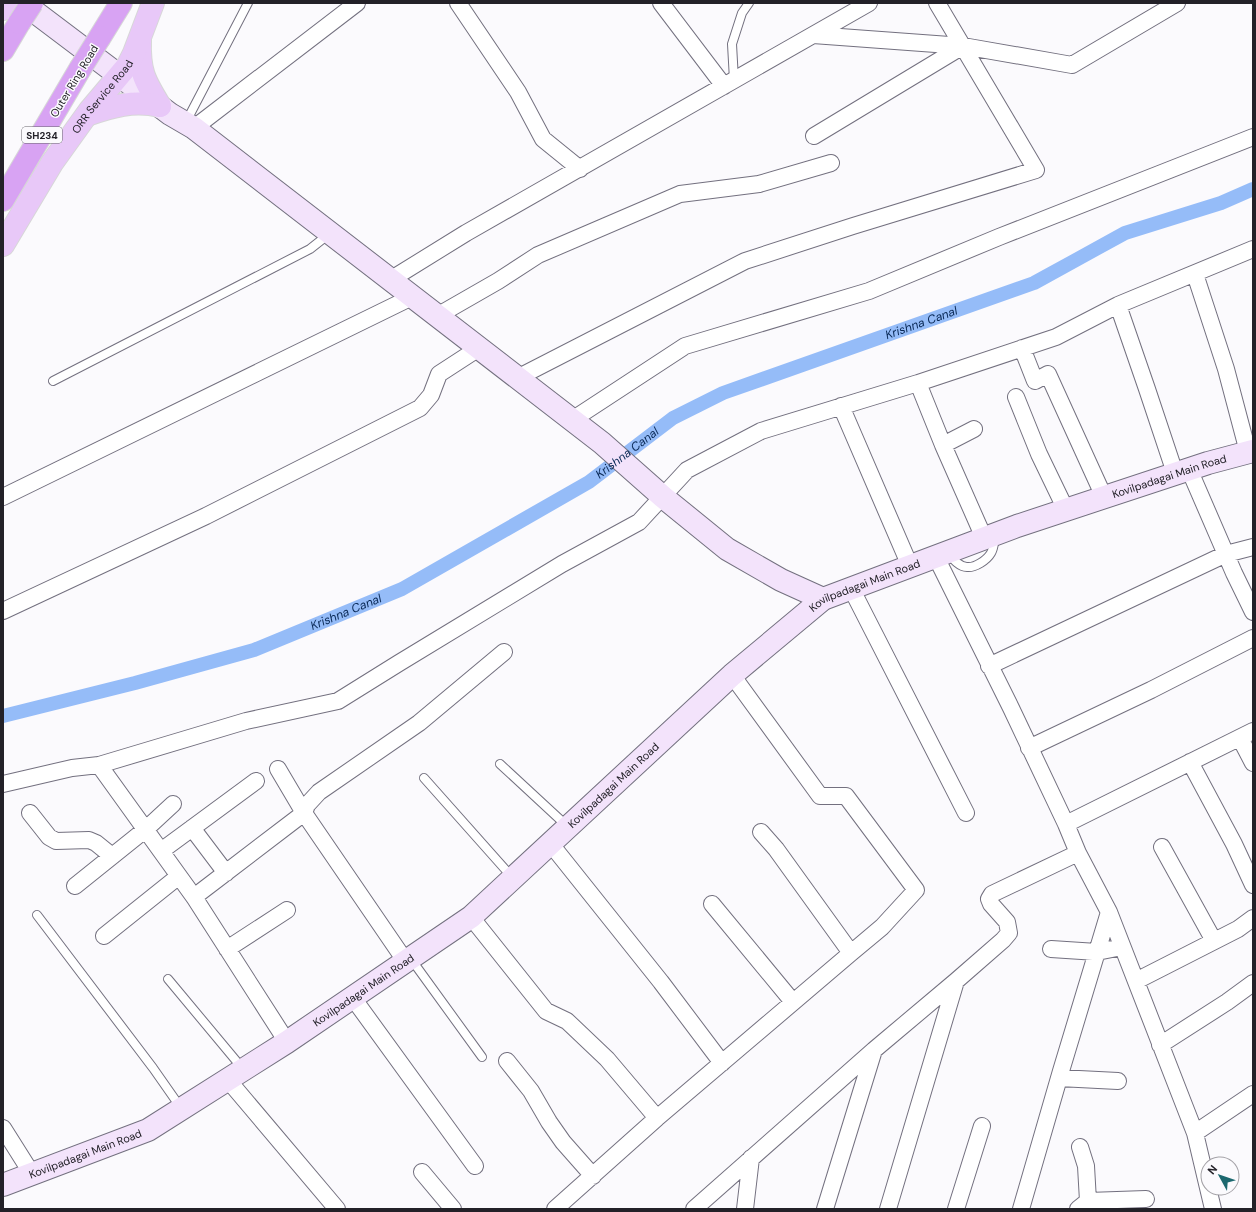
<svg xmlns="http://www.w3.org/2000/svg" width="1256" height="1212" viewBox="0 0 1256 1212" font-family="'DM Sans',sans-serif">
	<rect width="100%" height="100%" fill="#fbfafd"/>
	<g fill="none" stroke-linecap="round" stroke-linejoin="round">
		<path stroke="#95bcf8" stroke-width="14" id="s1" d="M3,716L135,683L254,650L402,589L589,482L673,418L723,393L1034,283L1125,233L1221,203L1253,189"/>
		<defs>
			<path id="lane" d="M734,80L732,44L742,13L749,3
				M186,122L248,3
				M53,381L310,249L329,234
				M949,554C953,559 959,567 967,567C975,568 987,560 991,553C994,548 994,542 995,537
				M500,764L567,826
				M424,778L512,877
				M37,915L153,1068L181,1108
				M411,959L482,1057
				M168,979L243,1069"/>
			<path id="street" d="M458,3L518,92L543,139L580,169
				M661,3L724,86
				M813,35L963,46L1072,65L1177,3
				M194,128L357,3
				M814,136L963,46
				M1195,274L1226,369L1248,452
				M390,280L466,233L869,3
				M1118,305L1147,389L1175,473
				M437,316L498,281L538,255L680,194L759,184L831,163
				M1022,348L1035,381L1048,374L1104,497
				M517,378L745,261L853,226L1036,170L937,3
				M918,383L943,445
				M1016,397L1039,454L1066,510
				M841,406L910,566
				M572,420L685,346L869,291L999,237L1253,137
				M974,429L943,445L984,538
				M1189,469L1234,573L1253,612
				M3,497L412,297
				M936,557L1011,708L1066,824L1078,853L1109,912L1195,1133L1213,1209
				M851,588L966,813
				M3,611L206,516L420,408L431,395L439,374L479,348
				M989,666L1226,554L1253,547
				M1240,738L1253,763
				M1029,748L1151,690L1253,638
				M1190,762L1234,844L1253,885
				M99,765L194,897L287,1042
				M278,769L304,813L406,962
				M3,784L72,768L99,765L246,721L338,701L399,663L562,564L639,522L687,470L761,431L918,383L1056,337L1118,305L1253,249
				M30,813L49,837L56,841L89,840L96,843L112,856
				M1066,824L1253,731
				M192,828L226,873
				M761,832L776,849L851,953
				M550,843L661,982L722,1063
				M1162,847L1214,941
				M161,851L256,781
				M75,886L146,829L173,804
				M194,897L304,813L307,805L319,792L419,723L504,652
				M712,904L793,1002
				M471,917L546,1011L567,1021L607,1059L657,1118
				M104,936L179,876
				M227,949L287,910
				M1051,949L1097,952L1122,947
				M1136,981L1238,929L1253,918
				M353,998L475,1166
				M1160,1045L1227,1002L1253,983
				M507,1061L531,1091L549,1122L563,1142L593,1176
				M1059,1078L1118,1081
				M228,1080L337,1209
				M3,1128L32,1174
				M1195,1133L1253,1094
				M1080,1147L1086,1166L1088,1201
				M422,1172L453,1209
				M555,1209L657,1118L851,953L882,927L916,890L846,796H820L732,675
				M694,1209L874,1050
				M745,1209L751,1158
				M825,1209L874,1050L956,981L1003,940L1009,933L1007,922L991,904L989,899L992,894L1078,853
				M888,1209L956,981
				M956,1209L982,1126
				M1021,1209L1061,1071L1109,912
				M1078,1209L1088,1201L1146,1199"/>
			<g id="secondary">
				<path d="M23,3L170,114L194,128L602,443L663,497L727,549L781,580L823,599"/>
				<path id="s2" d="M3,1185L148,1130L287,1042L471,917L732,675L823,599L1017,526L1208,463L1253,451"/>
			</g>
			<g id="primary">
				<path d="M3,9L6,3"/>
				<path d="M140,40C139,71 144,80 160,106"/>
				<path d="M87,115C112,106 134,100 160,106"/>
				<path id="s3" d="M3,245L52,163L90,110L128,65L134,53L153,3"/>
			</g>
			<path id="highway" d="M100,37L121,3
				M3,50L19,23
				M3,200L80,69"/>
		</defs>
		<use href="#lane" stroke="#73707f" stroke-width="10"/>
		<use href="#street" stroke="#73707f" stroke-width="18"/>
		<use href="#secondary" stroke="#73707f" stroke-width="24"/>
		<use href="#primary" stroke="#d7d7d8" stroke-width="24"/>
		<use href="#highway" stroke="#d7d7d8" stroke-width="24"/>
		<use href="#lane" stroke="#fff" stroke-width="8"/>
		<use href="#street" stroke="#fff" stroke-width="16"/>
		<use href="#secondary" stroke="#f3e3fb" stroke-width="22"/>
		<use href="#primary" stroke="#e8c8f8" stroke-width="22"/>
		<use href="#highway" stroke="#d8a3f3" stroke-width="22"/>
		<defs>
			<path id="highway-bridge" d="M19,23L32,3
				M80,69L100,37"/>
		</defs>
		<use href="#highway-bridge" stroke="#d7d7d8" stroke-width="24" stroke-linecap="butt"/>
		<use href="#highway-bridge" stroke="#d8a3f3" stroke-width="22"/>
	</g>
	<g text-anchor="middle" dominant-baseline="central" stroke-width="3" stroke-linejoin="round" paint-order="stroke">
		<rect fill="#fbfafd" stroke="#646268" stroke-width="1" x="22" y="127" width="40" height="16" rx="3"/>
		<g font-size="10" font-weight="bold" fill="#232128">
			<text x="42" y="135">SH234</text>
		</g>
		<g font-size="11" fill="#232128" stroke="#fbfafd">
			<text transform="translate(74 81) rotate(-59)">Outer Ring Road</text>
			<text stroke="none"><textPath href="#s3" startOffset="179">ORR Service Road</textPath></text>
			<text stroke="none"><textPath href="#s2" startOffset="1384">Kovilpadagai Main Road</textPath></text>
			<text stroke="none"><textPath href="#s2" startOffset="1060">Kovilpadagai Main Road</textPath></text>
			<text stroke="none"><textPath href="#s2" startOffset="736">Kovilpadagai Main Road</textPath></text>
			<text stroke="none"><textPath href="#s2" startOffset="412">Kovilpadagai Main Road</textPath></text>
			<text stroke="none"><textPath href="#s2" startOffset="88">Kovilpadagai Main Road</textPath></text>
		</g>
		<g font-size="12" font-style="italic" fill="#0a2956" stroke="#fbfafd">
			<text stroke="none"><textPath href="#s1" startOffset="1007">Krishna Canal</textPath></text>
			<text stroke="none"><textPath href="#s1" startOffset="683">Krishna Canal</textPath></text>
			<text stroke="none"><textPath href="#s1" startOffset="359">Krishna Canal</textPath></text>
		</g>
	</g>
	<rect width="1256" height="1212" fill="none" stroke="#232128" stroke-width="8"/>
	<g transform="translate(1220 1176) rotate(310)"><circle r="19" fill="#fbfafd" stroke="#a5a3a8"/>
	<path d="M0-3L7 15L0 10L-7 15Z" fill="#1c686f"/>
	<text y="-6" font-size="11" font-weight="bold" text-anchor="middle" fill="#232128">N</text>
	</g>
</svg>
